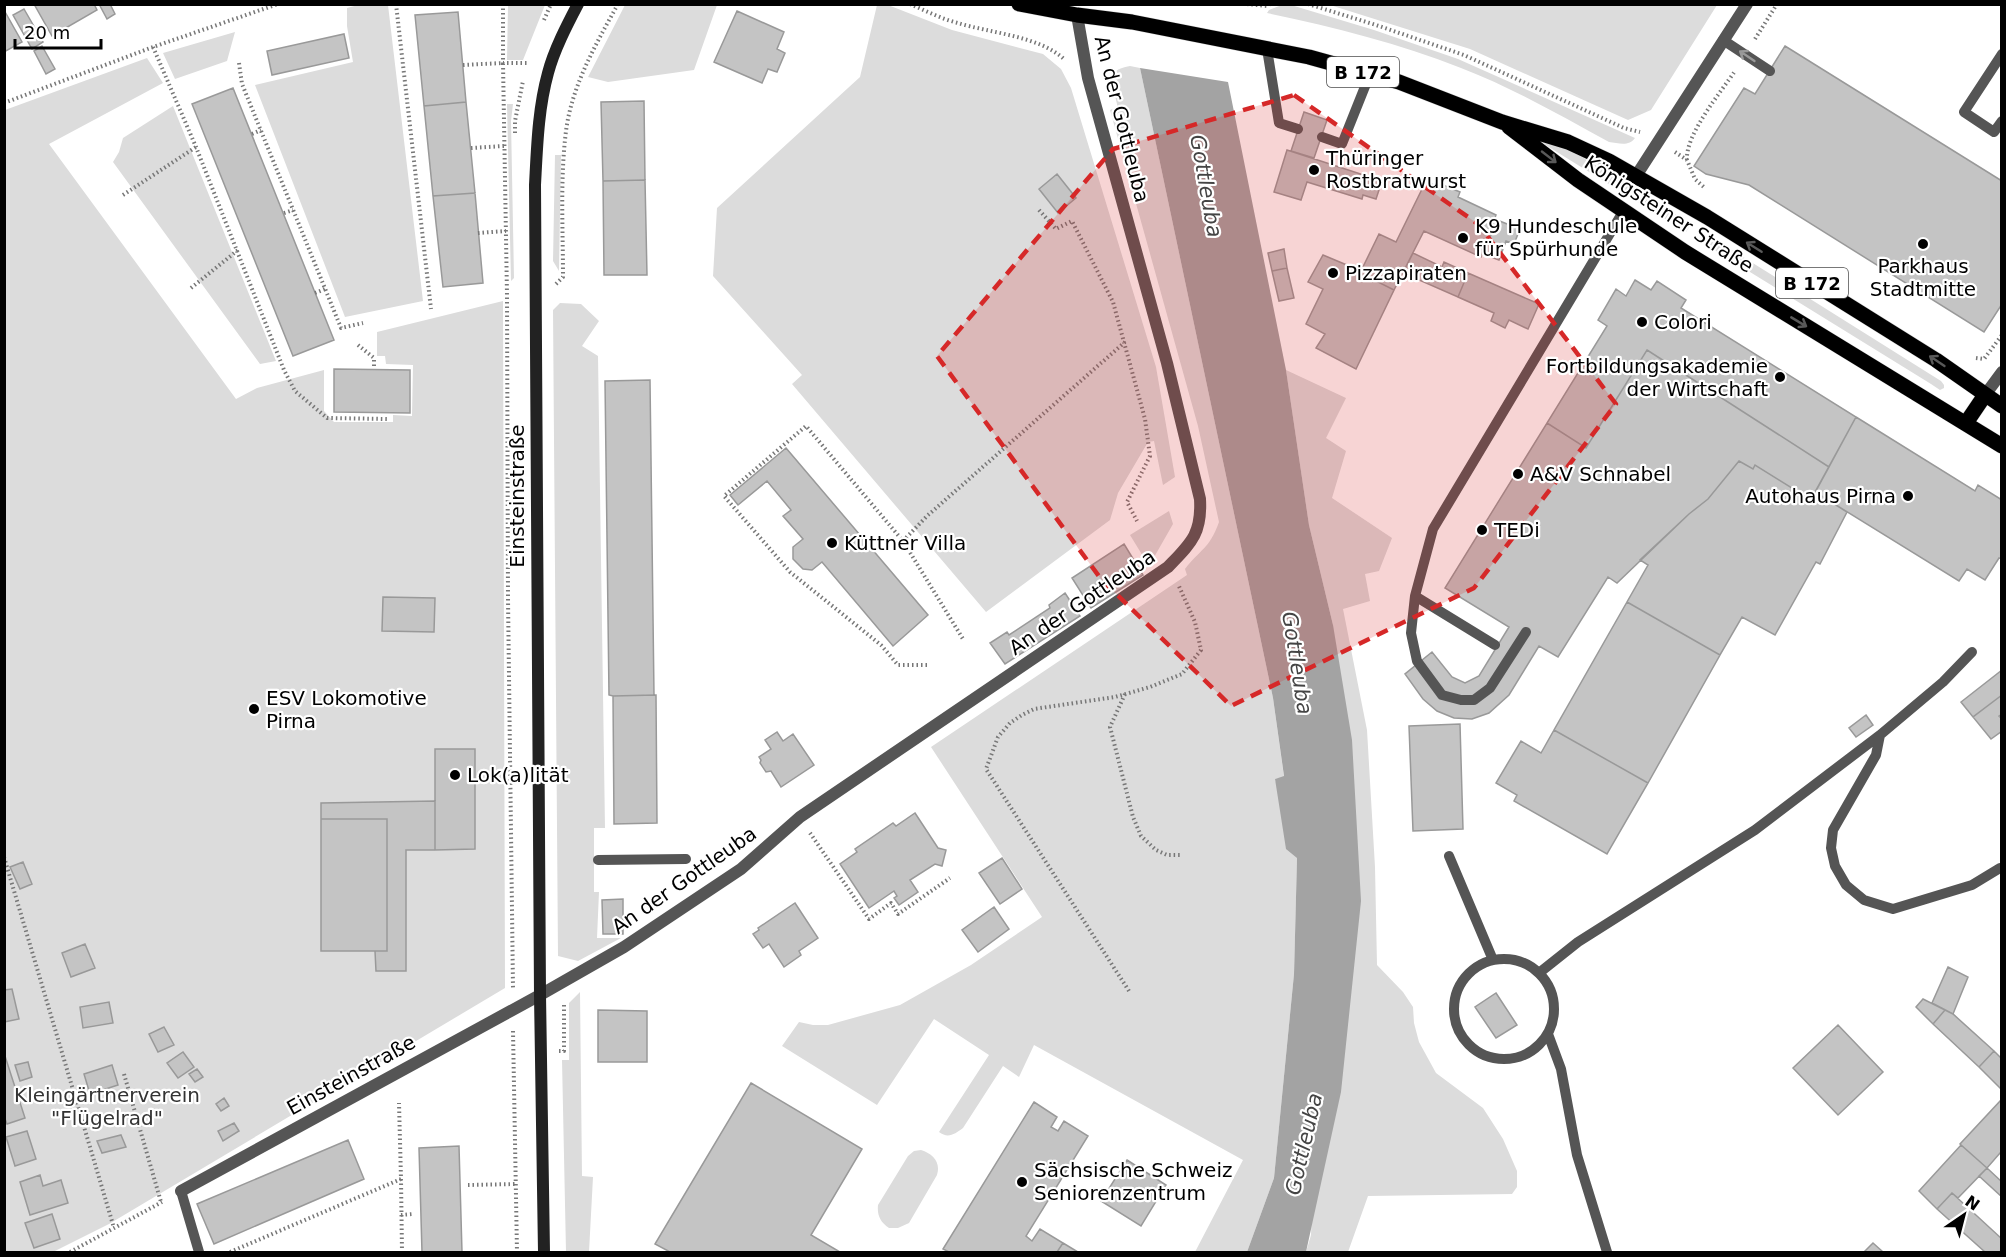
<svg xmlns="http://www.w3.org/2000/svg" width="2006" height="1257" viewBox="0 0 2006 1257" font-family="'DejaVu Sans',sans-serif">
	<rect width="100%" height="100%" fill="#fff"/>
	<path fill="#dcdcdc" d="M362,4L388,5L423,301L345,317L255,85L353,62L347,26V8Z
		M508,5H545L523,60H507Z
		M625,5H717L694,70L608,82L588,77Z
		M877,5H888L952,30L1043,54L1061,69L1071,88L1156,367L1175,477L1163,485L1154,441L1148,442L1118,493L1110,520L986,612L792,384L802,375L713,276L717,208L860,77Z
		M1282,5H1291L1374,30L1458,59L1635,138C1629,147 1618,143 1609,142C1561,116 1513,88 1461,68C1399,43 1333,27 1267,13L1269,10Z
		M1330,5L1717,4V5L1651,110L1628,120L1470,49Z
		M235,32L227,61L175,79L163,53Z
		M147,58L163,83L49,144L236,399L257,388L324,370V411L334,422H393V415L412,416L413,365L386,364L385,356H377V332L503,301L505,988L109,1224L53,1252H5V110Z
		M1130,66L1140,68L1273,698L1284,777L1275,779L1297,858L1294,974L1274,1178L1247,1252H1195L1243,1160L1034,1045L1019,1077L1003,1066L963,1128C955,1134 948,1139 939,1132L989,1055L934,1019L877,1105L782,1046L799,1022L813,1025H828L900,1005L971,965L1042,917L931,747L1187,575L1185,569C1200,549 1209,550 1219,522L1198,426L1110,110L1117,107V104C1113,84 1104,70 1130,66Z
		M507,104H513L511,121L514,278L511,281Z
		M173,106L276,361L260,364L113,162L119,152L123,138Z
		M1547,141L1571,150L1691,224L1686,232L1544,144Z
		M555,155H561L559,271L553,261Z
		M1708,235L1941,381L1944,385V388L1940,390L1931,384L1703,243Z
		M560,303L581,304L599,321L582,346L598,356L605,828H594V892H599L597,938H621L578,961L558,956L553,310Z
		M1286,370L1346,398L1326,438L1346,451L1332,498L1392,538L1379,571L1365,574L1370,601L1343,609L1367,730L1375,867L1377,965L1403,992L1413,1007L1414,1023L1419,1042L1436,1073L1483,1108L1503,1139L1517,1171V1187L1512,1194L1368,1196L1348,1252H1306L1311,1235L1333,625L1309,525Z
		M1169,511L1173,524L1149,566L1130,535Z
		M580,992L582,1176L593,1177L589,1252H566L562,1060H569V1003Z
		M921,1150C933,1154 941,1162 937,1175L909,1223L898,1228H889C880,1222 877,1215 878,1205L908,1156L914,1151Z"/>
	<path fill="#a3a3a3" d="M1140,68L1228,82L1286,370L1309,525L1333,625L1352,740L1361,901L1341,1092L1306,1252H1247L1274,1178L1294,974L1297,858L1286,849L1275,779L1284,776L1273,698Z"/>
	<path fill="#c4c4c4" stroke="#999" stroke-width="1.5" d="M34,4H94L97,10L52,36Z
		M99,4H110L115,14L107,19Z
		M24,9L43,42L32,49L13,15Z
		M4,10L22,42L4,52Z
		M737,11L784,32L777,49L785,53L777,72L768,69L762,83L714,62Z
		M458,12L466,102L424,106L415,15Z
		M344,34L349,58L272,75L267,51Z
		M42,46L55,69L46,74L34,51Z
		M1785,46L2002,181V304L1984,332L1749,185L1706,174L1694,166L1744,88L1755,94Z
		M233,88L334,340L293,356L192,104Z
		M644,101L645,180L603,181L601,102Z
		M466,102L475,193L433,196L424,106Z
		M1304,112L1327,120L1314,158L1291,151Z
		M1287,150L1382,181L1376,199L1363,195L1362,199L1307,182L1301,200L1274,192Z
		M1057,174L1076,198L1058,213L1039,189Z
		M645,180L647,275H604L603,181Z
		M1426,181L1441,189L1443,185L1460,192L1458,197L1496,215L1481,257L1424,231L1394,290L1360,273L1379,234L1396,242Z
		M475,193L483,283L443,287L433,196Z
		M1497,220L1520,229L1514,244L1506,241L1499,260L1483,254Z
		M1284,249L1287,268L1272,271L1268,253Z
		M1413,253L1442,267L1444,262L1468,273L1458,297L1403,273Z
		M1323,255L1361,271L1360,273L1394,290L1356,369L1316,348L1325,334L1306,324L1323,289L1308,282Z
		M1287,268L1294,298L1279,301L1272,271Z
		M1468,273L1539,304L1528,329L1509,320L1505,328L1491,321L1494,313L1458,297Z
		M1635,280L1651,290L1657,281L1686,300L1681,308L1856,417L1829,467L1647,350L1586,448L1547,423L1607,326L1598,320L1616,289L1626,296Z
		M1647,350L1829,467L1811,500L1755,465L1753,469L1739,461L1708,499L1689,514L1617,583L1608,577L1558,657L1539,646L1509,695L1489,713L1472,719L1454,718L1437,711L1423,699L1405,674L1432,652L1452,677L1465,683L1479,676L1509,627L1445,588L1547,423L1586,448Z
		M334,369L410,370V413L334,412Z
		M650,380L654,695L613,696L609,695L605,381Z
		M1856,417L1975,491L1978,485L2002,500V559L1999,558L1985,580L1967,569L1959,581L1815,492Z
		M786,448L928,615L893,646L822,562L812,570L803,569L793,559V547L803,539L783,516L791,510L767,481L738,505L730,495Z
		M1739,461L1753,469L1755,465L1811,500L1815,492L1847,512L1820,564L1816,562L1775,635L1742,617L1720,655L1627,602L1648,565L1640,560L1689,514L1708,499Z
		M1124,544L1143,575L1091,608L1072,578Z
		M1065,593L1080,616L1005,664L990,643L1007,632L1009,635L1050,608L1049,605Z
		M383,597L435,598L434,632L382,631Z
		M1627,602L1720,655L1648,783L1554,730Z
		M2002,670V695L1973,717L1961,702Z
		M656,695L657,823L614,824L613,696Z
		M2002,695V714L1999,716L2002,719V731L1991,739L1973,717Z
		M1866,715L1873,725L1856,737L1849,728Z
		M1460,724L1463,829L1413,831L1409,726Z
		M1554,730L1648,783L1607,854L1514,801L1517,795L1496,783L1521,741L1541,753Z
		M777,732L783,741L793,734L814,765L781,787L771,771L766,772L760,763L761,760L759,757L771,749L765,740Z
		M435,749H475V849L435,850Z
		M435,801V850H406V971H376L375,951H387V819H321V803Z
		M915,813L938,848L946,850L942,866L935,864L910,880L918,892L899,905L894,898L897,896L894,891L869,908L840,864L857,852L855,849L893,823L896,826Z
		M321,819H387V951H321Z
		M1002,858L1022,889L1000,904L979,873Z
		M23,862L32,884L20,889L10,867Z
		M623,899V934H603L602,900Z
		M795,903L818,938L799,951L801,955L784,967L769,944L763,948L753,934L759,930L758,928Z
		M994,907L1009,929L978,952L962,930Z
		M85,944L95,968L71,977L62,953Z
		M1948,967L1968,977L1953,1014L1932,1003Z
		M12,989L19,1019L4,1022V990Z
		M1496,993L1517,1025L1496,1038L1475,1007Z
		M1923,999L1945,1010L1933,1024L1916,1007Z
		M109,1002L113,1023L83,1028L80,1007Z
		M598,1010L647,1011V1062H598Z
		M1945,1010L1953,1014L1994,1051L1979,1067L1933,1024Z
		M1838,1025L1883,1072L1838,1115L1793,1068Z
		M164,1027L174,1045L158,1052L149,1034Z
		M1994,1051L2002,1059V1090L1979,1067Z
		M183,1052L194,1067L178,1078L167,1063Z
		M4,1053L25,1118L7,1124L4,1116Z
		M28,1062L32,1077L20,1081L15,1065Z
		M112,1065L118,1085L90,1094L84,1074Z
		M197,1069L203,1077L195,1082L189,1074Z
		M751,1083L862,1149L811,1235L840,1252H670L655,1244Z
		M224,1098L229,1106L221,1111L216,1104Z
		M2002,1099V1155L2000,1153L1987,1168L1960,1144Z
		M1034,1102L1057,1117L1051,1127L1058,1131L1064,1121L1088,1136L1026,1236L1032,1241L1040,1229L1063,1243L1057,1252H949L943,1249Z
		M234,1123L239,1131L223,1141L218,1131Z
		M27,1131L36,1159L15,1166L6,1137Z
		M121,1135L126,1147L102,1153L97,1141Z
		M348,1140L364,1179L214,1244L197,1204Z
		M1961,1145L1987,1168L1958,1198L1952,1193L1937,1209L1919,1191Z
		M459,1146L462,1252H422L419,1148Z
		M1127,1160L1166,1185L1141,1226L1101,1201Z
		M1987,1168L2002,1182V1197L1979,1176Z
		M40,1175L43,1186L61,1180L68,1203L30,1215L20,1182Z
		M1952,1193L2002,1239V1250L1999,1252H1985L1937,1209Z
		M52,1214L60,1239L34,1248L25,1223Z
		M1063,1243L1078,1252H1057Z
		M1873,1243L1883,1252H1864Z"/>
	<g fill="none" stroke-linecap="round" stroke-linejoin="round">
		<defs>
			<path id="primary" d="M1019,4L1077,15L1132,22L1309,57L1399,82L1502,122L1568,142L1609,161L1707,217L1936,360L2002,406
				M1509,127L1578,180L1685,252L2002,446
				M1966,423L1985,395"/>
		</defs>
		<use href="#primary" stroke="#dbdbdb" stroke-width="16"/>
		<path stroke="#777" stroke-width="4" stroke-dasharray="1.5 3" stroke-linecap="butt" d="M396,4L431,309
			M503,4V63H528
			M910,4C926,11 942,19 958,23C990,33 1039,36 1064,59
			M1247,4L1267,6L1270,4
			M1308,4L1376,25L1464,55L1624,128L1640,132
			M544,20L551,4
			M1755,39L1777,4
			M153,47L196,147L284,370L295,391L327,418L388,419
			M239,63L242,84L341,328L363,323
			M463,65L503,63L507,295L508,598L513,988
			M4,103L153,47L278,4
			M515,133V121L523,81
			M252,134L261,130
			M471,148L504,146
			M1675,152L1687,160L1695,179L1705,188
			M1687,160C1685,135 1721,92 1735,71
			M123,195L196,147
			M1039,210L1056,229L1072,221L1113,302L1145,419L1150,456L1127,502L1137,521
			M284,213L293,210
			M478,233L506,231
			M556,284L563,277C563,229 560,179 566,131C572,85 596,44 618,4
			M191,288L238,250
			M315,293L325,289
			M358,345L374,358V369
			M1976,358L1984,359L2002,335
			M903,541L927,516L1125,342
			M927,665H898L881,645L790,572L724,496L806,426L903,541L963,639
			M1125,694L1110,727L1133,817L1141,836L1156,850L1167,855H1181
			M810,833L869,919L891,903L898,914L950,878
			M4,857L114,1228
			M1129,991L986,769L998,737L1010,723L1022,715L1034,709L1115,697L1150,687L1182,674L1201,650L1195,622L1178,584
			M513,1031L517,1252
			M559,1051H564V1004
			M124,1074L161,1202
			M401,1179L402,1252
			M468,1185L516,1184
			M401,1215L413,1214
			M70,1252L162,1202
			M230,1252L401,1179L399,1103"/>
		<path stroke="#555" stroke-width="10" d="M1723,40L1770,71
			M1267,49L1279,123L1298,129
			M2002,54L1964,112L1994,132L2002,121
			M1322,137L1342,144L1370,74
			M1415,596L1495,645
			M1526,632L1490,688L1474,700H1461L1442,695L1417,661L1411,633L1415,596L1433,529L1624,210
			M1972,652L1943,682L1880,735L1876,755L1833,830L1831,848L1835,866L1846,885L1864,900L1893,909L1972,885L2000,868
			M1449,856L1493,960
			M598,860L686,859
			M1454 1009a50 50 0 1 1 100 0a50 50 0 1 1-100 0Z
			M1539,973L1578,942L1755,830L1880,735
			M1548,1034L1561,1069L1577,1155L1607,1252
			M181,1191L199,1252"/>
		<path stroke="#555" stroke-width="12" d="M1636,176L1747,4
			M1985,395L2002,372
			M181,1191L540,995L624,947L741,869L800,817L1168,567C1191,543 1202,534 1200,499L1167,363L1088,78L1077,15"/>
		<path stroke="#222" stroke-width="12" d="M544,1252L540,995L535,185C537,148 538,109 548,73C554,50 567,25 578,4"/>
		<use href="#primary" stroke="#000" stroke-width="15"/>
	</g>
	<defs><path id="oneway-shaft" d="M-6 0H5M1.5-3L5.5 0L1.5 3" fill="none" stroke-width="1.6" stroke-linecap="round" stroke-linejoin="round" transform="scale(1.5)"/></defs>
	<use stroke="#999" href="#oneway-shaft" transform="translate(1747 56) rotate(-146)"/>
	<g stroke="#595959">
		<use href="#oneway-shaft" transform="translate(1549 157) rotate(38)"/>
		<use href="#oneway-shaft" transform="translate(1754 247) rotate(-148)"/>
		<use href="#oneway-shaft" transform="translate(1799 322) rotate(31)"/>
		<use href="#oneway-shaft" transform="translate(1937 361) rotate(-146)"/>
	</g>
	<path fill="#d62828" fill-opacity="0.2" stroke="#d62828" stroke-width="4.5" stroke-dasharray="12 8" stroke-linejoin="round" d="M1294,95L1478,224L1616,404L1474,588L1231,706L1101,579L937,356L1113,149Z"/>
	<g fill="#000" stroke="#fff" stroke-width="2">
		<circle cx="1314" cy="170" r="6"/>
		<circle cx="1463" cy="238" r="6"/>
		<circle cx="1923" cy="244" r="6"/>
		<circle cx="1333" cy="273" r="6"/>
		<circle cx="1642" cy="322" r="6"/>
		<circle cx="1780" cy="377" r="6"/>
		<circle cx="1518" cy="474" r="6"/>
		<circle cx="1908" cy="496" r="6"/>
		<circle cx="1482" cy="530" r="6"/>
		<circle cx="832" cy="543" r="6"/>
		<circle cx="254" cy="709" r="6"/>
		<circle cx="455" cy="775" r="6"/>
		<circle cx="1022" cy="1182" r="6"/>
	</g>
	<g text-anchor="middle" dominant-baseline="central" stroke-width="4.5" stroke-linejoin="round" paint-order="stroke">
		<g fill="#fff" stroke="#4c4c4c" stroke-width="1.5">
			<rect x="1327" y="57" width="72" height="30" rx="4.5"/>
			<rect x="1776" y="268" width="72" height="30" rx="4.5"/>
		</g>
		<g font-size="18" font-weight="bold" fill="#000">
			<text x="1363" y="72">B 172</text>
			<text x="1812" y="283">B 172</text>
		</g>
		<g font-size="20" fill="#000" stroke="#fff">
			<text transform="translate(1122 119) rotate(76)">An der Gottleuba</text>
			<text transform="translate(1669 214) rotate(33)">Königsteiner Straße</text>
			<text transform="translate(517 496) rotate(-90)">Einsteinstraße</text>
			<text transform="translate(1082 602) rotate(-34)">An der Gottleuba</text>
			<text transform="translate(684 880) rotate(-35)">An der Gottleuba</text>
			<text transform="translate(351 1075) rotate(-29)">Einsteinstraße</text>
		</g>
		<g font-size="20" fill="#000" stroke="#fff" text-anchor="start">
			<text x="1326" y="158">Thüringer<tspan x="1326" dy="23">Rostbratwurst</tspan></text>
			<text x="1475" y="226">K9 Hundeschule<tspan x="1475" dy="23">für Spürhunde</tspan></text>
			<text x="1923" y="266" text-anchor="middle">Parkhaus<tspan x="1923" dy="23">Stadtmitte</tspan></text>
			<text x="1345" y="273">Pizzapiraten</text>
			<text x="1654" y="322">Colori</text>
			<text x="1768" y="366" text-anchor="end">Fortbildungsakademie<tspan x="1768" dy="23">der Wirtschaft</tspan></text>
			<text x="1530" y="474">A&amp;V Schnabel</text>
			<text x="1896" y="496" text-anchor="end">Autohaus Pirna</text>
			<text x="1494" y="530">TEDi</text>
			<text x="844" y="543">Küttner Villa</text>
			<text x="266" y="698">ESV Lokomotive<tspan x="266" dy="23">Pirna</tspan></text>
			<text x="467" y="775">Lok(a)lität</text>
			<text x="1034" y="1170">Sächsische Schweiz<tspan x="1034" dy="23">Seniorenzentrum</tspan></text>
		</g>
		<g font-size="20" fill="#333" stroke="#fff">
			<text x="107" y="1095">Kleingärtnerverein<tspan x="107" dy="23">"Flügelrad"</tspan></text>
		</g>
		<g font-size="21" font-style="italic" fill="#444" stroke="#fff">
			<text transform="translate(1206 186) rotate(80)">Gottleuba</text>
			<text transform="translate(1297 663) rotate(81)">Gottleuba</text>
			<text transform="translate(1304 1144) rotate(-77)">Gottleuba</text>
		</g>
	</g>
	<rect width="2006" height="1257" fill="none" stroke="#000000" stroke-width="12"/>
	<g transform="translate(1964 1215) rotate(35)" stroke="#ffffff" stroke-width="4.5" paint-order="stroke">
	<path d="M0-4.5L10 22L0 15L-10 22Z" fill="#000000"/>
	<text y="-9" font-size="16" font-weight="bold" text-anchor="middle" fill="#000000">N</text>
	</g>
	<path d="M15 39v9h86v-9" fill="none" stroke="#000000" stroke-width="3"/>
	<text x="24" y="39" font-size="18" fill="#000000" stroke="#ffffff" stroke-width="4.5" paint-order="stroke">20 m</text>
</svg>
